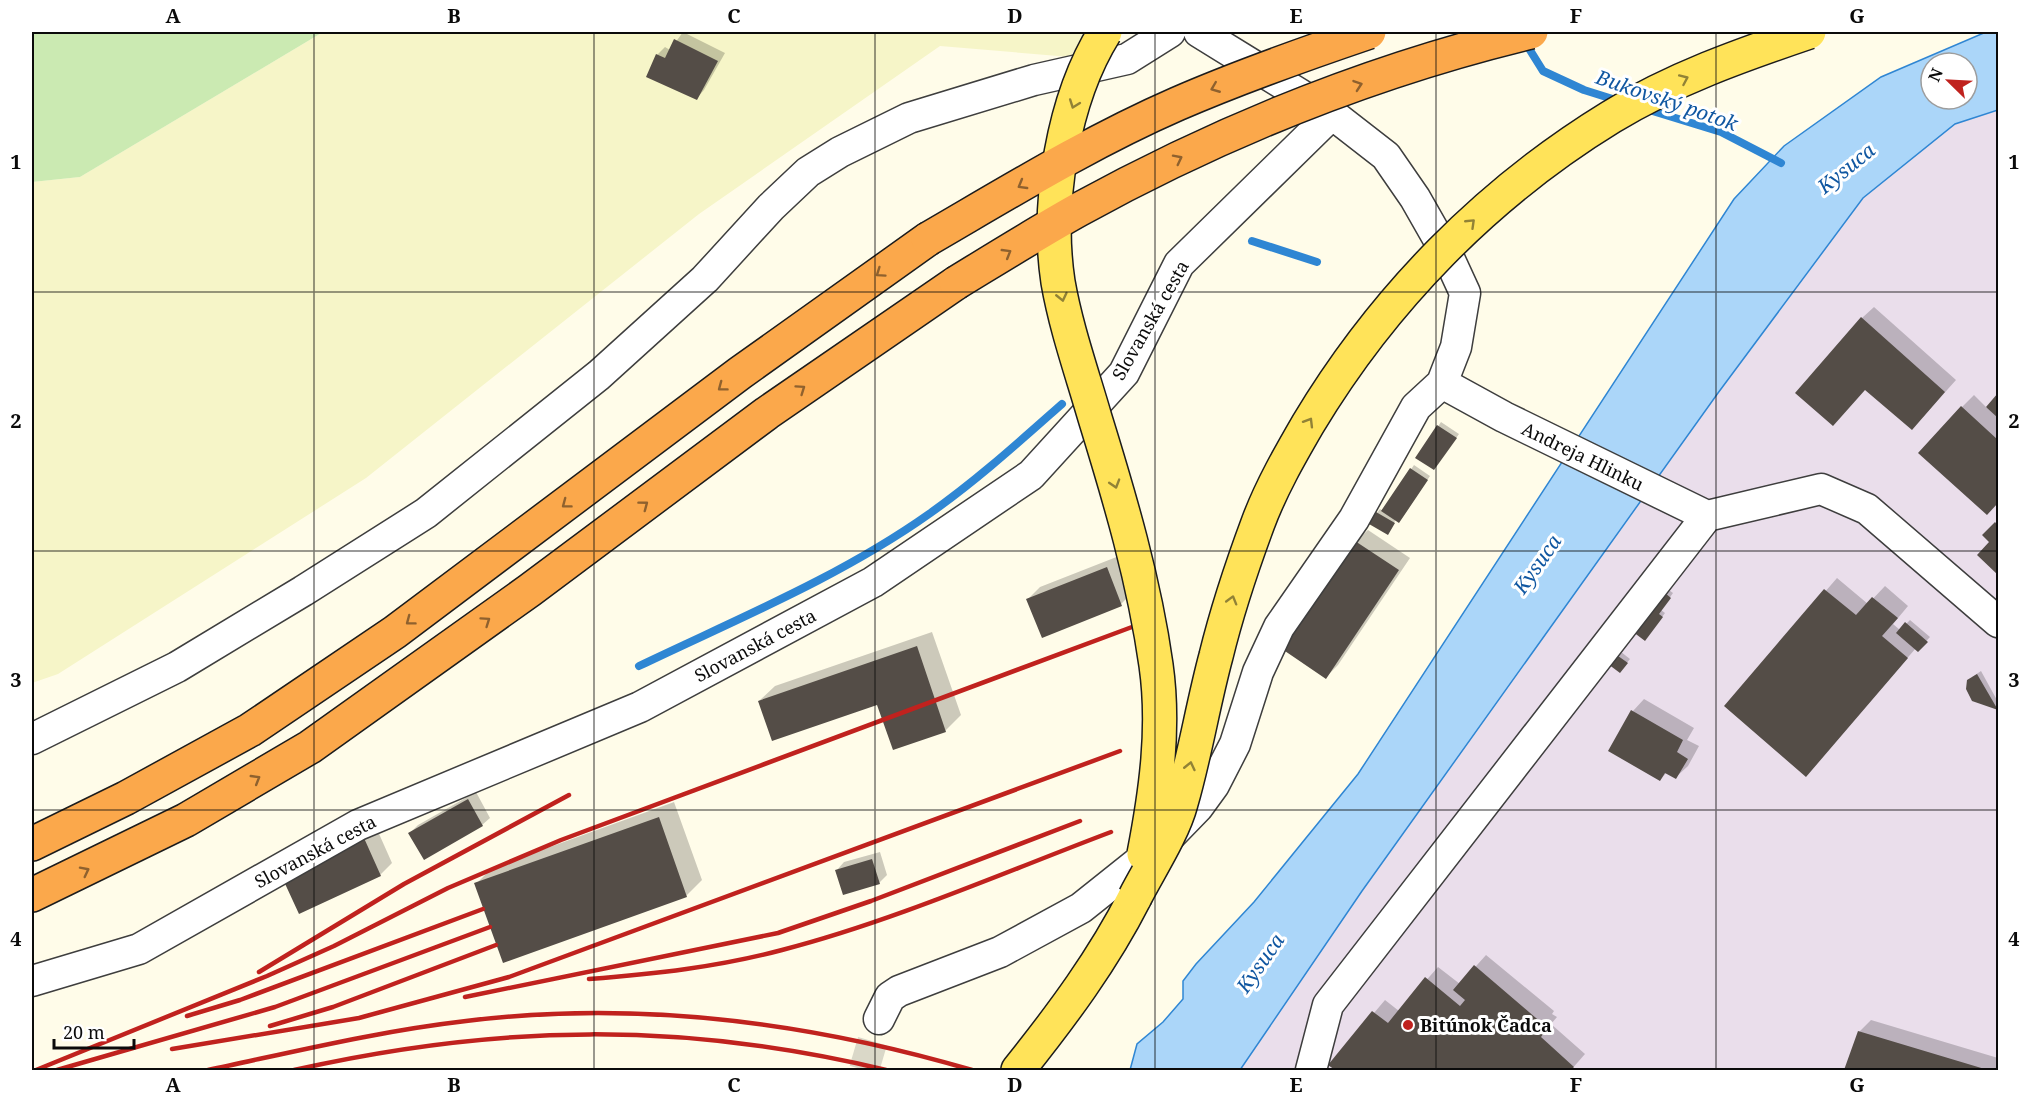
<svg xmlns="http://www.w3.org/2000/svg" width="2030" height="1102" viewBox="0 0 2030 1102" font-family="'Noto Serif',serif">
	<rect width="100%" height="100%" fill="#fffce9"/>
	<path fill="#eadeeb" d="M1998,110V1070H1240L1362,891L1718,393L1863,198L1955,124Z"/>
	<path fill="#f6f5c8" d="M323,32H1087L1070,57L940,46L699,214L366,478L58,674L32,683V182L80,177Z"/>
	<path fill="#cbeab2" d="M32,32H323L80,177L32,182Z"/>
	<path fill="#abd6f9" stroke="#2f86d3" stroke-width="1.5" fill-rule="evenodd" d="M1986,32H1998V110L1955,124L1863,198L1718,393L1362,891L1240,1070H1130L1137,1044L1163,1022L1183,999V981L1196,964L1254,902L1358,774L1734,199L1784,146L1881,77ZM1931,63H1967V99H1931Z"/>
	<path fill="#0003" d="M683,32L725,53L704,90L697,98L657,55L665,47L670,50Z
		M1874,307L1956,380L1923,417L1866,389L1862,318Z
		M1974,395L1987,408L1998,396V502L1987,513L1962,407Z
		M1441,422L1459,434L1437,465L1417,458Z
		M1414,465L1430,476L1402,518L1398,516L1389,531L1377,513L1380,509L1383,511Z
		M1998,520V573L1979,555L1991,542L1984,535Z
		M1368,530L1410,558L1338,665L1326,677L1356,541Z
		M1119,556L1133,592L1121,604L1042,636L1028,599L1040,587Z
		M1837,578L1868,604L1885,586L1908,606L1893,624L1900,630L1910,620L1930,637L1918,650L1916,648L1817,763L1726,706Z
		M1662,585L1673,593L1661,610L1665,613L1648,636Z
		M932,632L961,715L945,731L878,703L759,701L775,686Z
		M1616,648L1630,659L1620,671Z
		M1981,671L1998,702V708L1973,700L1972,677Z
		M1644,699L1694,728L1687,740L1699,746L1688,766L1676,777L1667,772L1660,780L1633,711Z
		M476,792L490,818L482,825L410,833L418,825Z
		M674,802L702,880L686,896L476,884L492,868Z
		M376,827L392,863L380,875H283Z
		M880,852L887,875L879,883L837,870L844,862Z
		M1486,955L1554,1011L1552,1014L1557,1017L1551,1024L1585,1054L1571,1070H1337L1330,1065L1385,1000L1399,1011L1438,967L1460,984Z
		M1871,1020L1998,1058V1070H1846L1859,1032Z"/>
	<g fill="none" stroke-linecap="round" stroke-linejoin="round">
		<path stroke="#2f86d3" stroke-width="8" d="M1525,42L1543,71L1584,90L1619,101
			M1646,109L1721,132L1781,163
			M1252,241L1317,262
			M639,666C737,619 840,577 929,514C976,481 1019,442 1062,404"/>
	</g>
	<path fill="#544d47" d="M674,39L718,61L697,100L646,77L656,54L665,58Z
		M1861,317L1945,392L1912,430L1865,390L1833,426L1795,393Z
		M1998,393V418L1986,407Z
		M1961,406L1998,440V503L1987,515L1918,453Z
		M1437,425L1457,438L1434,470L1415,458Z
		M1410,468L1428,480L1399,523L1381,511Z
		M1376,512L1395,523L1388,535L1369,524Z
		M1995,522L1998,526V575L1977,555L1989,542L1982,535Z
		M1355,541L1399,570L1326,679L1282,649Z
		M1107,567L1122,606L1042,638L1026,599Z
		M1658,587L1671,598L1659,614L1663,617L1645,641L1628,628Z
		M1824,589L1856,615L1872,597L1898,618L1882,636L1908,658L1806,777L1724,706Z
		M1905,622L1928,642L1918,652L1896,633Z
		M917,646L946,732L893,750L877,705L772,741L758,701Z
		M1611,651L1628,663L1620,673L1604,661Z
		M1977,674L1998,710L1972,701L1966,689L1967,680Z
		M1631,710L1683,740L1677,752L1688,759L1676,779L1665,773L1660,781L1608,751Z
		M468,799L483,826L424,860L408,833Z
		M659,817L687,897L503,963L474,883Z
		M364,838L381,876L299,914L281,875Z
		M872,859L880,884L843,895L835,870Z
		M1474,965L1543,1024L1541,1026L1546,1030L1541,1037L1574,1067L1571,1070H1335L1328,1065L1372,1011L1388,1023L1425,977L1460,1006L1465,1000L1453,990Z
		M1858,1031L1988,1070H1844Z"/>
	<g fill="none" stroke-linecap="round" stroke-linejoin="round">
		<path stroke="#dad8c8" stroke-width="30" stroke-dasharray="30 15" stroke-linecap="butt" d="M864,1070L879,1019"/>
		<defs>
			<path id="street" d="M1442,383L1504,417L1707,516L1821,489L1867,509L1998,622
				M32,739L177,667L303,591L426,513L599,375L705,279L771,207L808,172L840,152L909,118L1034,80L1127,59L1170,32
				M32,981L139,949L358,825L640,707L873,582L1031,475L1124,373L1179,264L1332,114
				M879,1019L890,997L899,991L1000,952L1081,908L1165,841L1198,807L1214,785L1235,744L1258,672L1279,627L1354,519L1416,407L1442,383L1456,347L1465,293L1448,256L1415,198L1386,156L1332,114L1199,32
				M1311,1070L1328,1005L1707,516"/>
			<path id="primary" d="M1018,1070C1062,1015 1103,960 1135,897"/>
			<path id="highway" d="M32,844L126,798L250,730L395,632L740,373L928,239
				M32,895L186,820L310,747L530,590L767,413L956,283"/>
		</defs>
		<use href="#street" stroke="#3e3e3e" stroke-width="33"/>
		<use href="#primary" stroke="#1c1c1c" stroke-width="36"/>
		<use href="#highway" stroke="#1c1c1c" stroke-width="36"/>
		<use href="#street" stroke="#fff" stroke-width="30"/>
		<use href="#primary" stroke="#ffe359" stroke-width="33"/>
		<use href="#highway" stroke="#fba84b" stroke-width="33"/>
		<path stroke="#c0221e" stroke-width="4.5" d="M259,972L404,884L569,795
			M589,979C655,974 718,967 782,950C891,922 1005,872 1111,832
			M465,997L778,933L871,901L1080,821
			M187,1016L240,1000L483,909
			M270,1026L333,1007L496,945
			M172,1049L359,1018L509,977L1120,751
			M36,1070L267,976L334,946L448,888L561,840L1132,627
			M57,1070L275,1007L490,927
			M208,1070C293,1052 379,1031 466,1021C636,1000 808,1022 972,1070
			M294,1070C498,1024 682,1021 886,1070"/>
		<defs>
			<path id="primary-bridge" d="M1105,32C1063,99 1046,203 1058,282C1066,328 1082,373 1095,418C1120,499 1144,580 1156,665C1165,728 1156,792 1144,854
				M1135,897C1150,868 1173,833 1181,803C1195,755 1203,704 1216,656C1227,611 1242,566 1258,523C1271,488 1290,455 1308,424C1383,299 1487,193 1611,117C1673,79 1741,55 1809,32"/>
			<path id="highway-bridge" d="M928,239C1009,192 1090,142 1177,104C1239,77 1304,54 1369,32
				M956,283C997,258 1037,233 1078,210C1220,132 1373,70 1531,32"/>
		</defs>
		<use href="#primary-bridge" stroke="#1c1c1c" stroke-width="36" stroke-linecap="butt"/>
		<use href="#highway-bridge" stroke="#1c1c1c" stroke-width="36" stroke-linecap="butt"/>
		<use href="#primary-bridge" stroke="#ffe359" stroke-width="33"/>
		<use href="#highway-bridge" stroke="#fba84b" stroke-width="33"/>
	</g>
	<defs><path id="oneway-chevron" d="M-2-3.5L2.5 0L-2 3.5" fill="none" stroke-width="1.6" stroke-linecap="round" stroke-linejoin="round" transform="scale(1.5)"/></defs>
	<g stroke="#918236">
		<use href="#oneway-chevron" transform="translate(1684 79) rotate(-24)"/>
		<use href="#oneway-chevron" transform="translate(1074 104) rotate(110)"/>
		<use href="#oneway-chevron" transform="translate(1471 223) rotate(-44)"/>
		<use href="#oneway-chevron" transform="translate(1062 297) rotate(77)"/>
		<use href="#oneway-chevron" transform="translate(1309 422) rotate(-59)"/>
		<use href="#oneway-chevron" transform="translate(1115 484) rotate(73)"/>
		<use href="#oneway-chevron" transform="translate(1232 600) rotate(-74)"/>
		<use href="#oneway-chevron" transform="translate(1190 766) rotate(-77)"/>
	</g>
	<g stroke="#8f612e">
		<use href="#oneway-chevron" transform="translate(1358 85) rotate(-19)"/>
		<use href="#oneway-chevron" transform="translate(1215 88) rotate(158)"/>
		<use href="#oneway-chevron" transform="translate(1178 159) rotate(-27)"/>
		<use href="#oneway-chevron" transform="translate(1022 185) rotate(150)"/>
		<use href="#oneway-chevron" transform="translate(1007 253) rotate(-31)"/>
		<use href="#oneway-chevron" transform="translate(880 273) rotate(145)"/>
		<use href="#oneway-chevron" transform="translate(722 387) rotate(143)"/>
		<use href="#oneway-chevron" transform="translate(801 389) rotate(-35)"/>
		<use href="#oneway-chevron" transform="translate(566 504) rotate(143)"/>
		<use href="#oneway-chevron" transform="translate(644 505) rotate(-37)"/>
		<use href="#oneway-chevron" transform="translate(410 621) rotate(143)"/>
		<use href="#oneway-chevron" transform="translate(486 621) rotate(-35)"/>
		<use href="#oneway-chevron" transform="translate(256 779) rotate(-31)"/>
		<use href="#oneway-chevron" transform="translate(85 871) rotate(-27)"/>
	</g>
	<path fill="none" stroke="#0b0b0b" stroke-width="1.5" stroke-opacity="0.55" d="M314,32V1070M594,32V1070M875,32V1070M1155,32V1070M1436,32V1070M1716,32V1070M32,292H1998M32,551H1998M32,810H1998"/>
	<circle fill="#c0221e" stroke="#fff" stroke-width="2" cx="1408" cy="1025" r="6"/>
	<g text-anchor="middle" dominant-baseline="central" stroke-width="6" stroke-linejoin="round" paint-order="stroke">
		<g font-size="18" fill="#0b0b0b" stroke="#fff">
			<text transform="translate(1150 320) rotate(-60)">Slovanská cesta</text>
			<text transform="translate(1583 456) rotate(26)">Andreja Hlinku</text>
			<text transform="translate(755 645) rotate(-28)">Slovanská cesta</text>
			<text transform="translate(315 851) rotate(-28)">Slovanská cesta</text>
		</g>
		<g font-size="18" font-weight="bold" fill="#0b0b0b" stroke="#fff" text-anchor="start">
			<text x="1420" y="1025">Bitúnok Čadca</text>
		</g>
		<g font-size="20" font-style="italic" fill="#1057a1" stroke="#fff">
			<text transform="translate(1667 100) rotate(19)">Bukovský potok</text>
			<text transform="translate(1846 168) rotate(-39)">Kysuca</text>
			<text transform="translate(1537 564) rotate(-55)">Kysuca</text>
			<text transform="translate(1260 963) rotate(-55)">Kysuca</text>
		</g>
	</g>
	<rect width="2030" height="1102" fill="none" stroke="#ffffff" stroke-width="66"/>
	<g transform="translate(1949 81) rotate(294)"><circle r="28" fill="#ffffff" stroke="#9d9d9d" stroke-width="1.5"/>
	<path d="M0-4.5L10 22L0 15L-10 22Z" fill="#c0221e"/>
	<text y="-9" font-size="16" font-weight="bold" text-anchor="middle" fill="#0b0b0b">N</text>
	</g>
	<path d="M54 1039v9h80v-9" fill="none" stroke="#0b0b0b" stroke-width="3"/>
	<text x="63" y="1039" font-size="18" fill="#0b0b0b" stroke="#ffffff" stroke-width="4.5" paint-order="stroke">20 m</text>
	<rect x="33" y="33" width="1964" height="1036" fill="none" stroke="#0b0b0b" stroke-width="2"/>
	<g font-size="20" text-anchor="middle" font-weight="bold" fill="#0b0b0b">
		<text x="173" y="23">A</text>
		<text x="454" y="23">B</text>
		<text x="734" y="23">C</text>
		<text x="1015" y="23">D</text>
		<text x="1296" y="23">E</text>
		<text x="1576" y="23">F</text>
		<text x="1857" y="23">G</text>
		<text x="16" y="169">1</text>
		<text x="2014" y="169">1</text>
		<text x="16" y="428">2</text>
		<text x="2014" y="428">2</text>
		<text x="16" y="687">3</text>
		<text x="2014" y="687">3</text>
		<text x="16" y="946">4</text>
		<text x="2014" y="946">4</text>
		<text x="173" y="1092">A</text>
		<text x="454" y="1092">B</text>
		<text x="734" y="1092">C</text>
		<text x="1015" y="1092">D</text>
		<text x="1296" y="1092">E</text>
		<text x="1576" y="1092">F</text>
		<text x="1857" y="1092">G</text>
	</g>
</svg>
